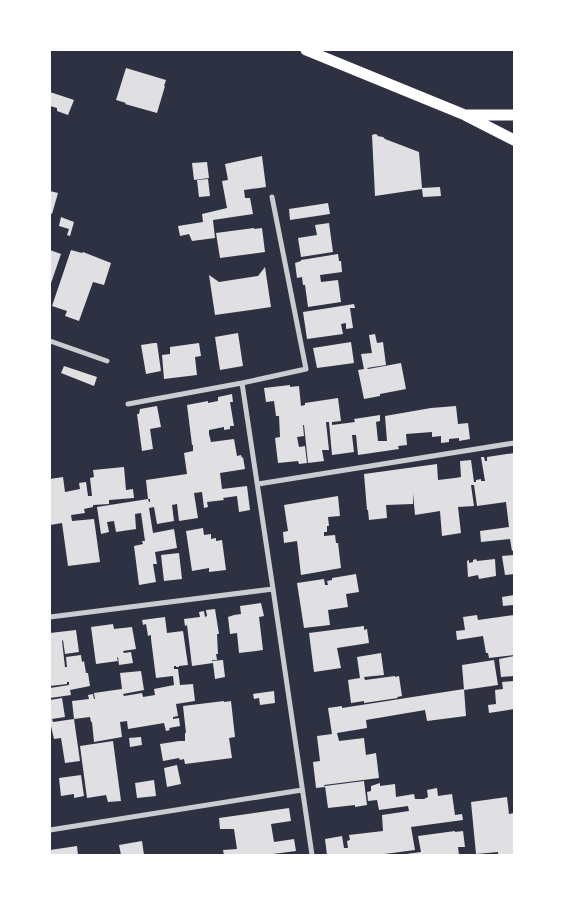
<svg xmlns="http://www.w3.org/2000/svg" width="564" height="905" viewBox="0 0 564 905" font-family="Quicksand,sans-serif">
	<rect width="100%" height="100%" fill="#2d3142"/>
	<path fill="#e0e0e3" d="M126,68L166,80L164,86H165L157,113L125,104L126,103L116,100Z
		M50,92L74,100L68,115L57,111V108L50,106Z
		M375,134L378,135L377,136L383,137L385,139L419,152L422,188L440,187L441,196L423,197L422,189L375,196L372,135Z
		M262,156L266,187L244,190L245,198H250L253,214L213,220L215,238L192,241L189,234L180,236L178,226L203,222L202,214L227,208L222,181L228,180L225,164Z
		M207,162L209,178L194,180L192,163Z
		M208,179L210,196L199,197L197,180Z
		M50,191L58,193L52,214L50,213Z
		M328,203L330,214L290,220L289,209Z
		M61,217L74,222L70,236L67,235L69,229L59,226Z
		M329,223L333,252L301,257L298,238L317,235L315,225Z
		M254,228V229L262,228L265,252L220,258L216,233Z
		M50,250L61,254L50,286Z
		M71,250L82,253L83,252L111,263L104,285L93,282L79,321L65,316L67,311L52,306Z
		M338,254L339,261H341L342,272L320,275L321,282L338,280L341,302L308,307L305,285H303L302,277L297,278L295,263L301,261V260Z
		M265,267L271,307L215,315L209,275L219,282L258,276Z
		M354,304L355,308H350L353,328L346,329V323L341,324L343,334L307,339L303,312Z
		M238,333L243,366L220,370L215,337Z
		M375,334L377,343L383,342L386,365L367,368L368,369L401,363L406,389L380,394V396L364,399L358,370L364,369L361,354L372,353L369,335Z
		M351,342L354,363L317,368L313,348Z
		M154,343H157L161,371L146,374L141,345Z
		M199,343L201,356L195,357L197,375L164,379L162,355L170,354V347Z
		M64,366L97,377L94,386L61,373Z
		M290,385V387L299,386L301,406L305,405V403L338,398L341,421L332,422V425L355,422L354,419L380,415V421L376,422L378,441H387L385,416L431,408L456,406L458,424L468,423L470,439L459,441V438L449,439V442L441,443V436L432,437V432L406,434L407,445L398,446L399,449L358,455L356,435H352L354,452L332,455L329,422H326L329,450H322L324,461L308,463L304,425H303L304,436L297,437L299,447L305,446L307,463L299,464L298,461L278,463L275,438L280,437L279,416H276L274,401L266,402L264,388Z
		M232,394L233,402H230L234,426H230V429L224,430V427L209,430V434L211,442L234,439L237,456L241,455L242,458L243,457L245,469L220,473L222,489L247,486L250,510L239,512L237,496L223,498L224,500L207,502L208,507L204,508L202,492L194,493L198,518L179,521L177,504L172,505L174,521L157,524L154,507L149,508L153,533L174,529L177,548L155,552L157,564H153L156,582L139,585L134,546L143,544L142,541H145L141,513L135,514L136,529L116,532L114,521L107,522L109,532L101,534L97,507L148,499L149,502H150V499H148L146,480L187,474L184,453L193,451V445H192L187,405L208,401V403L218,401V397Z
		M157,406L161,427L150,429L153,449L142,451L137,414H139L140,409Z
		M514,453V550L512,551L510,539L481,542L480,531L509,527L506,502L477,506L474,485H471L474,506L458,507L461,533L442,536L440,511L415,515L413,493V504L386,505L387,518L369,520L368,510H367L364,474L437,464L438,480L455,478L461,477L460,461L471,460L474,482H476V480L481,479V481H485L481,457H484L485,461H487V457Z
		M124,467L126,490L133,489L134,498L109,500V504L93,505V507L84,509L85,513L71,515L72,521L94,519L100,562L68,566L62,523L50,525V479L63,477L65,492L80,489L79,483L86,482L88,496H92L90,478L94,477L93,470Z
		M338,496L340,516L328,517L329,526H327V532H324V536L335,535L336,543H338L341,568L301,575L297,541L284,543L283,532L288,531L284,505Z
		M203,528L204,535L211,534V539L216,538V541L222,540L226,570L209,572V568L192,571L186,531Z
		M179,553L182,579L164,581L161,555Z
		M514,555V574L505,575L502,556Z
		M476,559L477,561L495,559L496,576L479,579L478,575L468,577L467,561L469,560V563L473,562V560Z
		M356,574L359,592L346,594L348,607L328,610L330,625L304,628L297,583L324,579L325,585H328L327,581L332,580V578Z
		M514,595V605L503,606L502,597Z
		M261,603L264,616L259,617L263,650L239,653L237,633L230,634L228,617L234,615L241,614L240,606Z
		M215,609L219,634H217L218,654H216L217,660H212V661L223,660L225,677L215,679L213,663L192,666L187,625L185,626L184,619L200,617L199,612L204,611L205,617L207,616L206,610Z
		M477,615L478,620L514,615V655L489,658L488,653H486L483,636L457,640L456,631L465,630L463,617Z
		M165,617L167,633L183,631L188,665L179,666V667H176V666H174V669H178L180,685L193,684L195,701L176,704L178,716L173,717V719L179,718L180,726L169,728L170,730L166,731L164,723L128,729L127,721L120,722L122,737L94,742L92,722H91L90,717L74,719L72,701L89,699L88,695L93,694L94,699H95L94,693L122,689L120,673L141,671L144,690L123,694L124,696L142,693L143,697L155,695L154,689L174,685L173,676L156,678L151,639V635L148,636L146,624L143,625L142,620Z
		M113,624L114,629L132,627L136,649L123,651L124,653L131,652L133,663L119,665L118,657L117,658L118,661L96,664L91,627Z
		M364,626V630L367,629L369,643L337,648L341,668L314,672L309,633Z
		M76,630L79,652L65,654L63,640L62,641L65,667H67L66,657L81,655L82,662L84,661L86,673H88L90,686L70,690L71,695L50,698V688L69,685V682H67V684L50,686V633Z
		M381,653L384,675L364,677L365,680L395,676V677L399,676L402,696L397,697L398,698L364,703V701L351,703L348,680L360,678L357,657Z
		M514,656V676L501,677L499,659Z
		M494,660L498,685L464,690L462,665Z
		M514,681V709L489,713L488,705L496,704L495,690L503,689L502,682Z
		M464,689L466,716L427,721L425,710L366,720L367,728L337,733L339,741L364,738L366,755L376,753L379,778L324,785L325,787L316,788L313,762L320,761L317,736L332,734L328,708L342,706V708Z
		M274,691L275,703L260,705L259,698L254,699L253,694Z
		M62,698L65,717L52,719L53,722L74,719L80,761L65,763L61,738L54,739L50,722V700Z
		M224,701V702L231,701L235,737L229,738L232,758L185,764L184,759L180,760L179,758L163,761L160,744L179,741H185V733H186L183,706Z
		M141,737L142,745L130,747L129,738Z
		M113,741L121,801L108,802L106,795L87,798L80,746Z
		M177,765L181,784L167,787L164,768Z
		M81,775L84,796L74,798V794L61,796L59,778Z
		M154,780L156,796L137,798L135,783Z
		M364,781L367,805L355,807V805L328,808L325,786Z
		M380,783V786L395,784L396,797L414,794L415,799H424L428,797L427,790L437,788L438,796L452,794L455,815L462,814L463,820L411,827L415,850L377,855H327L325,839L342,836L344,848H348L347,841L350,840L349,835L383,831L382,815L409,811L408,806L379,810L377,800L368,801L367,792L371,791V786Z
		M507,797L509,814L514,813V855H498V852L476,854L471,802Z
		M289,808L291,821L271,824L274,842L294,839L296,851L265,855H224L223,850L237,849L234,829H220L219,818Z
		M455,831V832L463,831L465,847H458L459,855H407L406,854L421,852L418,836Z
		M142,841L144,855H121L119,845Z
		M77,846L78,855H50V850Z"/>
	<g fill="none" stroke-linecap="round" stroke-linejoin="round">
		<path stroke="#caccd0" stroke-width="5" d="M50,341L107,361
			M242,383L273,589L312,855
			M128,404L242,383L306,369L272,197
			M258,484L514,443
			M50,617L273,589
			M50,830L302,790"/>
		<path stroke="#fff" stroke-width="11" d="M306,50L465,115L514,140
			M467,115H514"/>
	</g>
	<rect width="564" height="905" fill="none" stroke="#ffffff" stroke-width="102"/>
</svg>
